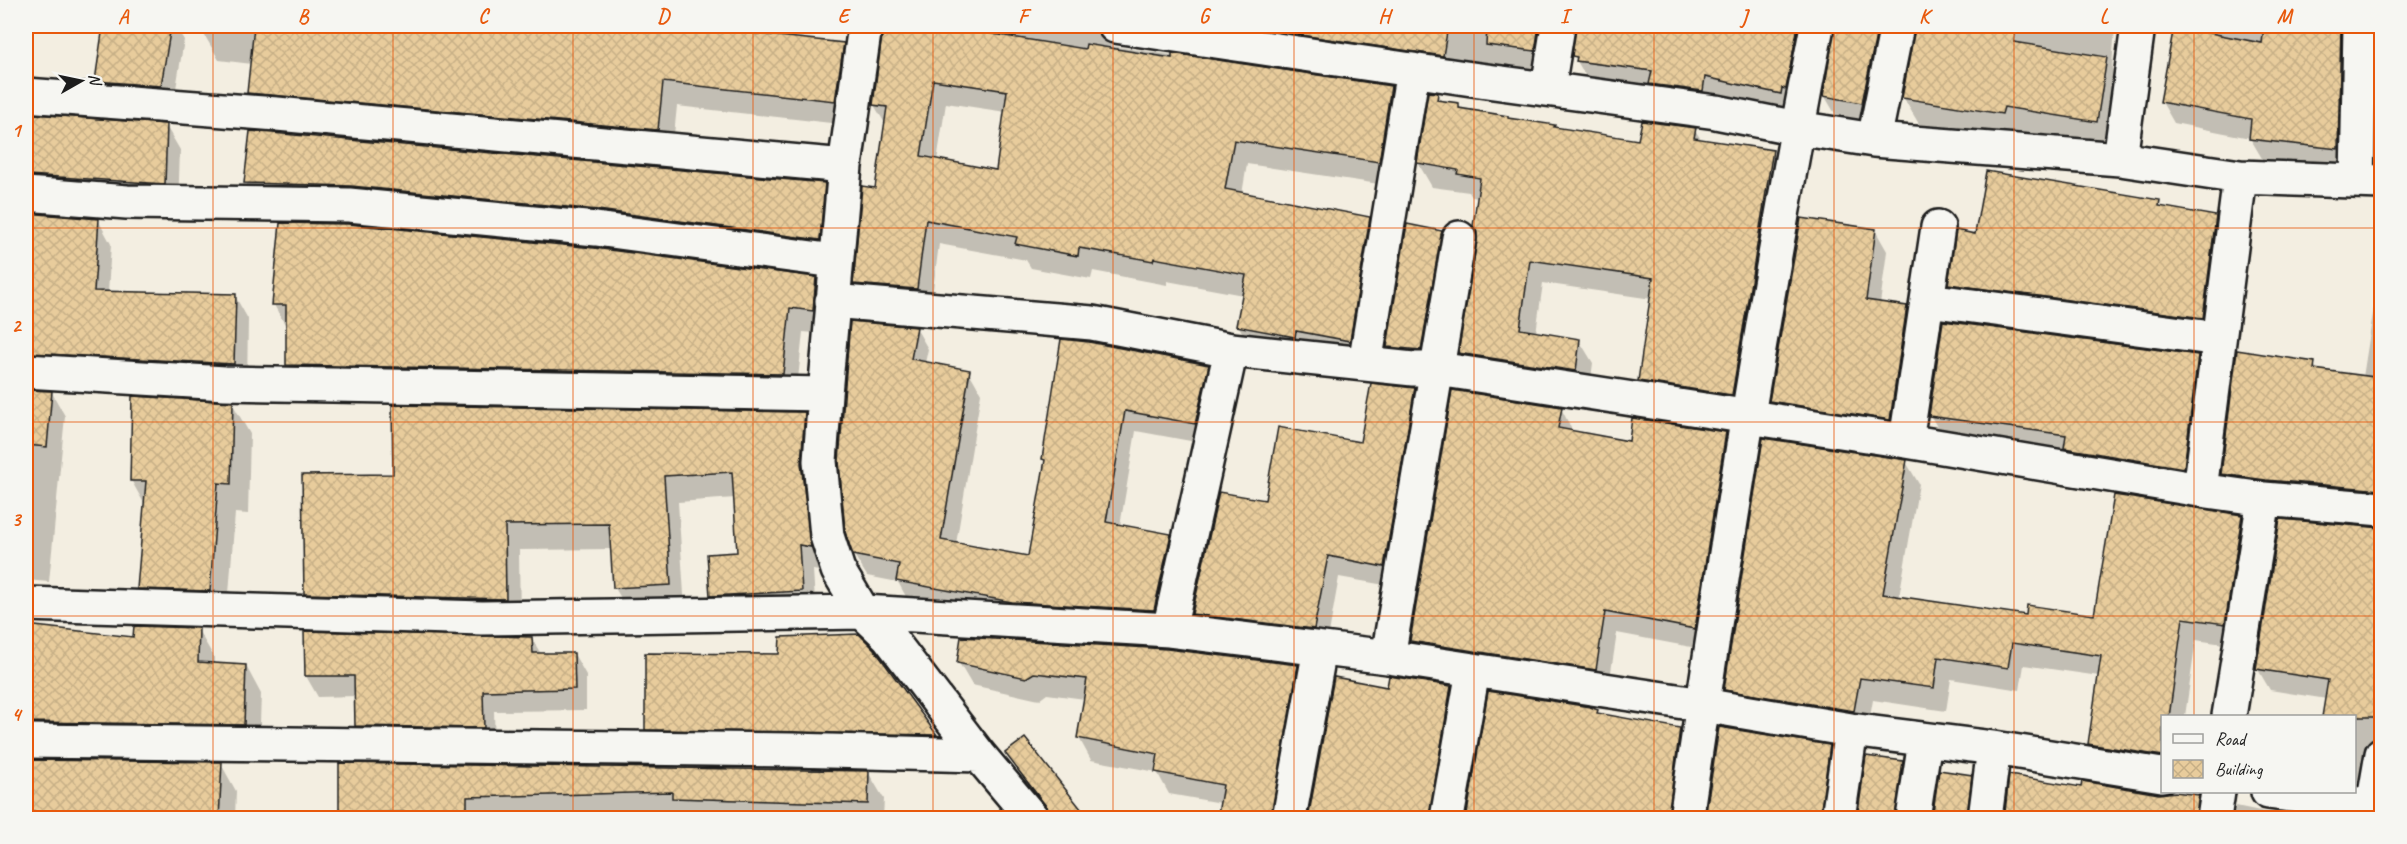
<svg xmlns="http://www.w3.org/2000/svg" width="2407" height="844" viewBox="0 0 2407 844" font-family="Caveat,sans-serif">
	<defs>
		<pattern id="building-cross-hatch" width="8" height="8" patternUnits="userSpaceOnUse" patternTransform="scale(1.5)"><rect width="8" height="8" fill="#e8cc9c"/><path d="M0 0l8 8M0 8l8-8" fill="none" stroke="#c6af86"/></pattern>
	</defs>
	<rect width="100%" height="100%" fill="#f3eee1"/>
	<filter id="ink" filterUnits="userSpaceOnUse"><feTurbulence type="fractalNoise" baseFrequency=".0167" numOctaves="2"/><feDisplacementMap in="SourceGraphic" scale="12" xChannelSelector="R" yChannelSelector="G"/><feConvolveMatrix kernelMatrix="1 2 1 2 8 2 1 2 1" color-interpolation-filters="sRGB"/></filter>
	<g filter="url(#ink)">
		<path fill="#0003" fill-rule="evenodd" d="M105,26H175L184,40L173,107L109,103L97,81Z
			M206,26H671L843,44L857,69L849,125L677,106L672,154L263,117L249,93L252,64L219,60L205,36Z
			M942,26H1827L1799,112L1588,80L1574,56L1578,32L1575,31L1565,32L1548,75L1114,38L1111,46L1390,87L1404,111L1392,186L1247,164L1242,194L1369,218L1383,242L1363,364L1252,349L1238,325L1243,295L1167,281V285L1093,271L1091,279L1031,268L1026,260L939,244L930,313L869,308L855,284L876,190L886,125L874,105L941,36ZM946,103L1006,112L997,172L937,161Z
			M1834,26H2115L2112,68L2122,85L2112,149L2018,133L2017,140L1919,124L1903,97L1916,34L1906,35L1877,129L1840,122L1824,95L1837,30Z
			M2176,26H2377L2380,30L2373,28L2349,170L2263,160L2250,138L2174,123L2162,102Z
			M1437,94L1442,102L1458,104L1462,110L1554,126L1555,128L1639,141L1695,130L1702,141L1772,152L1786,175L1745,418L1653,404L1639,380L1652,299L1543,283L1536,333L1579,340L1593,363L1589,394L1474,376L1460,353L1479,241V198L1472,197L1469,192L1432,187L1418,163Z
			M26,115L166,126L180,150L178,207L26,205Z
			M246,183L824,184L836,206L831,261L258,204Z
			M2159,202L2162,208L2215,218L2230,244L2218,344L1965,310L1950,284L1976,235Z
			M26,214L98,220L111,244L108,293L235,296L248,319L247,387L26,382Z
			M1408,226L1441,232L1454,254L1433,371L1401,369L1388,347Z
			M1875,230L1887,251L1880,304L1906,308L1918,328L1902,440L1783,421L1771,401Z
			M2382,256V510L2235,495L2222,474L2314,364L2318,371L2363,377Z
			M815,279L830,303L827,334L803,332L796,398L302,389L288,365L287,328L274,305Z
			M916,328L928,349L925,363L969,372L981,393L956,544L1029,558L1046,463L1043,459L1063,341L1208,366L1220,387L1207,444L1136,431L1120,526L1170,536L1182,556L1166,631L909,602L898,582L867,576L854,555Z
			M2197,357L2213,383L2198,494L1946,442L1930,415Z
			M1414,389L1426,411L1396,587L1339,577L1326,650L1206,635L1193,614L1266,502L1361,444Z
			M26,391L52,393L65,416L49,582L26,580Z
			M232,403L250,434L248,514L235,513L227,621L156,619L139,588L145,505L131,480Z
			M1561,408L1573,432L1630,442L1725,434L1738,455L1707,650L1617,633L1608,691L1424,663L1411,641Z
			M804,414L819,439L825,572L813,570L816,617L726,621L711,595L739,553L735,498L678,502L685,610L630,613L615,588L612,549L519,550L520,624L320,619L305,593L394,475Z
			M1906,462L1919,484L1899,597L2027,617H2095L2241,516L2255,539L2237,646L2196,640L2185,716H2162V776L2102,767L2089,744L2099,676L2024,665L2020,690L1951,679L1946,711L1873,700L1867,734L1739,712L1726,689Z
			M2382,529V762L2369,806L2354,792V716L2327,699L2270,690L2257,668Z
			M26,624L35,625L37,628L135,639L198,630L214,657V665L246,666L261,694L259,752L33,751L26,758Z
			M532,639L541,654H574L586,675V710L494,711L495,748L369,746L357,726L356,696L318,697L306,676Z
			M873,650L936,736L953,765L664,760L646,729L780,655Z
			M959,663L1297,666L1310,688L1286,818H1219L1221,803L1169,794L1157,772L1091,760L1079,738L1085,699L1047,694L1039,700L972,685Z
			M1450,687L1463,709L1444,818H1310L1388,689Z
			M1597,711L1599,715L1679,729L1692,751L1671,818L1665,809L1467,818Z
			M1829,747L1841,769L1834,818H1706Z
			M1007,754L1088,818H1054L1020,775Z
			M26,761L221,764L236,791L235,818H26Z
			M1902,763L1915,784L1909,818H1858Z
			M340,765L868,772L884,799L883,818H344L341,813Z
			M1971,777L1983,798L1981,818H1933Z
			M2083,788L2159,795L2171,792L2198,797L2210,818H2010L2006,812Z
			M2236,806L2265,812L2314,818H2233Z"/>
		<path fill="url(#building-cross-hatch)" stroke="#1c1c1c" stroke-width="1.5" fill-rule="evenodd" d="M103,26H171L161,86L95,81Z
			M254,26H685L844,43L835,101L663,82L658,130L247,93Z
			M883,26L944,35L945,26L1085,49L1086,44L1172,58V53L1391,86L1379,162L1234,140L1225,189L1370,217L1350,341L1296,331L1295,337L1236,326L1246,275L1154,258L1153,261L1079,248L1078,256L1015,244L1017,237L926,220L917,289L853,284L862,186L875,188L887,107L873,105ZM933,80L1007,91L996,170L921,156Z
			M1239,26H1448L1443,56Z
			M1487,26H1539L1535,51L1486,45Z
			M1576,26H1798L1786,89L1782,88L1781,94L1705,77L1703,91L1649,84L1652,71L1576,61L1577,57L1572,56Z
			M1835,26H1878L1862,103L1823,96Z
			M1915,26H2016L2014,42L2107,57L2097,122L2004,107L2002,114L1902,98Z
			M2174,26L2262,43L2264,26H2341L2338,149L2249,139L2251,119L2160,102Z
			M2379,26H2382V131H2377Z
			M1428,92L1438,93L1437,100L1459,103V108L1508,116V118L1555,125L1554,127L1638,140L1642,121L1696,128L1694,138L1773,150L1732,395L1638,381L1653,278L1530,260L1520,329L1580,339L1576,371L1458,353L1477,241V232L1473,226L1480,178L1457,174L1458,170L1417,163Z
			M34,114L167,124L165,184L28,175Z
			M250,131L825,183L820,240L598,210L351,186L244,183Z
			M1986,171L2160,200L2159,206L2216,216L2203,318L1948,284L1956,230L1975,234Z
			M26,213L99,219L94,291L236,294L234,364L26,353Z
			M1801,218L1876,229L1866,300L1907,306L1890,420L1769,401Z
			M280,223L348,224L594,248L816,277L813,311L790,308L783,374L286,365V305H272Z
			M1407,224L1442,231L1421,350L1387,347Z
			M850,321L917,327L911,359L970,370L941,540L1028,556L1045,460L1042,459L1061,339L1089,342L1209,365L1195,424L1125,411L1106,522L1171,534L1154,610L1012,602L896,581L899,564L853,555L845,532L839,461Z
			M1943,321L2198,355L2184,468L2064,448L2066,435L1929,416Z
			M2237,350L2315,362L2314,369L2382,378V490L2266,480L2221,474Z
			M1371,383L1415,388L1384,567L1328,556L1314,629L1192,614L1219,492L1265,500L1278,427L1360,442Z
			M26,390L52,391L47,447L26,445Z
			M1452,390L1562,407L1558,428L1629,441L1632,418L1726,432L1695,629L1605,612L1596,670L1410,641Z
			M132,396L233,402L231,484L218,483L210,591L137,589L146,481H130Z
			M392,405L805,412L801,463L811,547L799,545L802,591L710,596L707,554L737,552L732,472L664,476L671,585L613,588L609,524L505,525L506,599L304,594L302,475L393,474Z
			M1763,438L1907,460L1883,594L2026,615L2027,605L2094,615L2114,495L2242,515L2225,624L2183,618L2169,717H2163V756L2088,744L2101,656L2012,643L2008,668L1938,657L1934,688L1860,678L1854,711L1724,690Z
			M2280,519L2382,528V717H2322L2328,680L2256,669Z
			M26,625L133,637L134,626L199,628L198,662L246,665L244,725L26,722Z
			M304,631L532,637L533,653H574L575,689L483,691L484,728L355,726L354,676H305Z
			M859,634L874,649L937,735L645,730V653L779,654L780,637Z
			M961,637L1167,649L1298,665L1271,819H1217L1223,785L1155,772L1158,754L1077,738L1087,679L1034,673L1026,678L957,663Z
			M1389,676L1451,686L1429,819H1308L1334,677L1387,687Z
			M1488,691L1590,707L1598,710L1597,713L1680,728L1668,819H1466Z
			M1719,727L1830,745L1820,819H1705Z
			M1025,738L1089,819H1052L1046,806L1005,753Z
			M1866,756L1903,761L1895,819H1857Z
			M26,760L222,762L219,819H104L47,815V812H26Z
			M339,763L869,771L868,804L672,798V792L467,797V819H424V812L339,813Z
			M1939,770L1972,775L1967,819H1932Z
			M2009,775L2081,787L2082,781L2159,794L2175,792L2199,795L2196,819H2047L2005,812Z"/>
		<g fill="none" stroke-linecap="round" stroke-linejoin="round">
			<defs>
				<path id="street" d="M865,26L845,166L825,394L820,461L827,536L838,570L863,612L888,636L979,755L1032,818
					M1115,26L1472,79L1716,112L1797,128L1874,140L2120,159L2240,177L2382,182
					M1548,88L1558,26
					M26,95L277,114L845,166
					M1874,140L1897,26
					M2120,159L2138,26
					M2357,181L2360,26
					M26,194L127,202L349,205L596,229L835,261
					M1928,300L2219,339
					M832,301L1092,323L1231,350L1413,369H1438L1906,441L2200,490L2264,499L2382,509
					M1365,364L1413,70
					M26,371L225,383L825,394
					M1906,441L1938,227
					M2200,490L2240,177
					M26,604L482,618L863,612L1169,630L1388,657L1703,705L1851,730L1994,748L2162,775
					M1169,630L1231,350
					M1388,657L1459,238
					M2229,716L2264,499
					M26,741L792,750L979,755
					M2268,792L2382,807
					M2373,806L2382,754
					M1289,818L1320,649
					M1447,818L1473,671
					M1686,818C1725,553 1766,289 1817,26
					M1838,818L1851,730
					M1913,818L1925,741
					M1985,818L1994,748
					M2214,818L2218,792"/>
			</defs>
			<use href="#street" stroke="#1c1c1c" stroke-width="38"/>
			<use href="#street" stroke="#f6f6f2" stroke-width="33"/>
		</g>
	</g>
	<path fill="none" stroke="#e8590c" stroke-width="1.5" stroke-opacity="0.55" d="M213,26V818M393,26V818M573,26V818M753,26V818M933,26V818M1113,26V818M1294,26V818M1474,26V818M1654,26V818M1834,26V818M2014,26V818M2194,26V716M26,228H2382M26,422H2382M26,616H2382M2194,792V818"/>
	<rect width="2407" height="844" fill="none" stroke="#f6f6f2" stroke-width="66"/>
	<rect x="2161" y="715" width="195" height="78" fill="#f6f6f2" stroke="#9f9f9c" stroke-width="1.5"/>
	<rect x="2173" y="734" width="30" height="9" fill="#f6f6f2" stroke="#9f9f9c" stroke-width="1.5"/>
	<text x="2215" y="745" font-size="18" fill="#1c1c1c">Road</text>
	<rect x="2173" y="760" width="30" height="18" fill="url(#building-cross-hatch)" stroke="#9f9f9c" stroke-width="1.5"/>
	<text x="2215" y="775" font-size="18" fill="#1c1c1c">Building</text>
	<g transform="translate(81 81) rotate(81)" stroke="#f6f6f2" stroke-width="4.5" paint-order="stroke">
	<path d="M0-4.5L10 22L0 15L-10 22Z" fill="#1c1c1c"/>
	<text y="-9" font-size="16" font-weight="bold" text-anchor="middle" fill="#1c1c1c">N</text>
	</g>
	<rect x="33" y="33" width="2341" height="778" fill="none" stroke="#e8590c" stroke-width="2"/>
	<g font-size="20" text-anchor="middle" font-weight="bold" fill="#e8590c">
		<text x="123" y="23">A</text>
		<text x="303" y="23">B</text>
		<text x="483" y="23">C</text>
		<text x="663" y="23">D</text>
		<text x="843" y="23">E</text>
		<text x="1023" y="23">F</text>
		<text x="1204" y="23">G</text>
		<text x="1384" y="23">H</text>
		<text x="1564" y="23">I</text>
		<text x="1744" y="23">J</text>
		<text x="1924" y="23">K</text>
		<text x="2104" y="23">L</text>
		<text x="2284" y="23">M</text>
		<text x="16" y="137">1</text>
		<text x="16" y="332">2</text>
		<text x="16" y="526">3</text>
		<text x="16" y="721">4</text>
	</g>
</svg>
